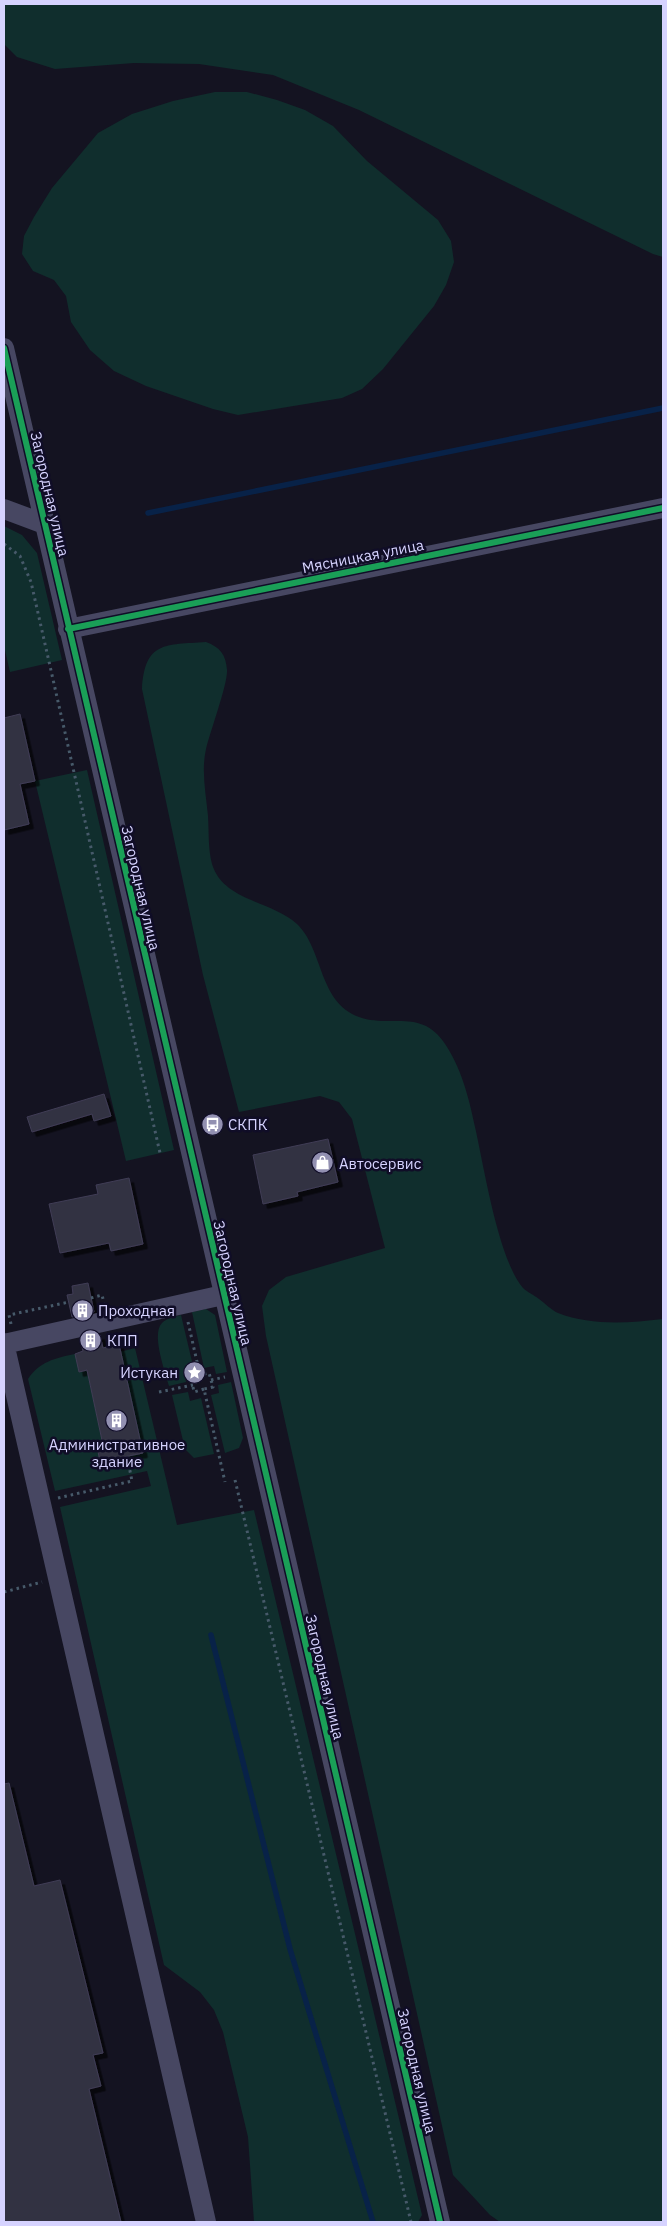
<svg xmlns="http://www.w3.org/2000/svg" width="667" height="2226" viewBox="0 0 667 2226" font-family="'IBM Plex Sans',sans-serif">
	<defs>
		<filter id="shadow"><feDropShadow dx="4.5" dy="4.5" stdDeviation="0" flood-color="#0009"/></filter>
	</defs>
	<rect width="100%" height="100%" fill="#141321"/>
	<path fill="#102e2d" d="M4,4H663V257L653,254L359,110L273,75L199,64L134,63L55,69L17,57L4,44Z
		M215,92H247L277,100L305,110L333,126L367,161L438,220L451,241L454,262L446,285L434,306L383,369L362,389L342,398L238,415L213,409L146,386L114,371L90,350L71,322L66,296L54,280L33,271L22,254L24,236L34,217L52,188L98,133L132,114L173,101Z
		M4,526L22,535L37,553L62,660L10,672L4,646Z
		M206,642C220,647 226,655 227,670C228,683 210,732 206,749C201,771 206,794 208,816C209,832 208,849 212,864C223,901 272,901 297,924C324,950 318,1002 359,1017C389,1028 420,1009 443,1041C461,1066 469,1098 475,1127C484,1166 498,1259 523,1288C527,1292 534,1295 539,1299C545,1303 551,1310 558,1313C591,1326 629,1323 663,1319V2222H500L490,2215L453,2175L266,1336L262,1306L269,1290L286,1277L385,1248L352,1119L339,1102L320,1096L239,1112L203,975L142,689C145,641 165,645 206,642Z
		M87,770L174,1150L126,1161L35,781Z
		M206,1309L215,1315L227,1372L216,1374L214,1366L204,1368L192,1312Z
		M181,1315L194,1370L184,1372L186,1382L169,1386C165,1371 151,1334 162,1323C167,1318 174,1317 181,1315Z
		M135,1348L177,1525L254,1510L422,2215L418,2222H254L248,2137L223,2032L214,2010L200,1992L164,1965L60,1507L151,1486L147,1471L55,1491L28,1379C39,1362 55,1358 75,1354L79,1371L87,1370L103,1445L97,1446L100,1462L142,1453L120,1352Z
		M231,1382L243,1438L239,1448L225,1453L211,1395L219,1393L218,1385Z
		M188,1392L190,1401L201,1398L214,1454L194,1458L185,1449L172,1395Z"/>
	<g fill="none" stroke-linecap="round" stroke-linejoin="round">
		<path stroke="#082248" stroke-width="5.5" d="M148,513L663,408
			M211,1635L290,1949L373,2222"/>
	</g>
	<path fill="#323143" stroke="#403d55" filter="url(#shadow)" d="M20,714L35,781L20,784L29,824L4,830V718Z
		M104,1094L111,1116L94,1121L92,1114L32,1132L27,1117Z
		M328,1139L338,1182L297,1192L298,1196L263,1204L253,1155Z
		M129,1178L143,1244L111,1251L109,1243L60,1253L49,1204L98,1194L96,1185Z
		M88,1283L94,1312L72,1317L67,1295L73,1294L72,1286Z
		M100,1335L103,1348L119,1344L143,1453L100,1462L97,1446L103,1445L87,1370L79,1372L75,1354L83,1351L80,1339Z
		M9,1783L34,1886L60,1880L103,2053L93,2055L101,2086L89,2089L121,2222H4V1784Z"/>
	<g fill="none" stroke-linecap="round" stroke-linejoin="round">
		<path stroke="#475a6a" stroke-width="3" stroke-dasharray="2.5 4" stroke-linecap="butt" d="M4,544L20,556L31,582L160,1153
			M91,1298L102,1295L104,1303
			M188,1322L200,1375
			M11,1324L9,1315L69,1302
			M211,1380L225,1377
			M204,1389L194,1392L191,1377L209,1373L213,1387L204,1389L225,1482
			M159,1392L193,1385
			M235,1480L411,2222
			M58,1498L132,1481L128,1461
			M4,1592L42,1582"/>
		<path stroke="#474762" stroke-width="20" d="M4,348L440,2222
			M4,509L44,524
			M68,629L663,508
			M4,1343L206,2222
			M4,1344L223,1295"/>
		<defs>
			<path id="cycleway" d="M4,348L440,2222
				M68,629L663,508"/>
		</defs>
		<use href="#cycleway" stroke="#100d27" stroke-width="9"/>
		<use href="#cycleway" stroke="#1a9f57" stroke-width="6"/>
	</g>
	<defs>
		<symbol id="bus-disc" viewBox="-11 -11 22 22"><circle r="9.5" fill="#9290b1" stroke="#100d27"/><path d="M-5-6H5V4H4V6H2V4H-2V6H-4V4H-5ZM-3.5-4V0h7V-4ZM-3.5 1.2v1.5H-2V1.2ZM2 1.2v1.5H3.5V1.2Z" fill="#fff"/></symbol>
		<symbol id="shop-disc" viewBox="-11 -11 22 22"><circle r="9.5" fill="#9290b1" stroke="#100d27"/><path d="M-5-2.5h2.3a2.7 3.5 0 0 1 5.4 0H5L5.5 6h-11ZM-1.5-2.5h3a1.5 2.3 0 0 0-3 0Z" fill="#fff"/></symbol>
		<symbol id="building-disc" viewBox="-11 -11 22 22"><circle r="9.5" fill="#9290b1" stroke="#100d27"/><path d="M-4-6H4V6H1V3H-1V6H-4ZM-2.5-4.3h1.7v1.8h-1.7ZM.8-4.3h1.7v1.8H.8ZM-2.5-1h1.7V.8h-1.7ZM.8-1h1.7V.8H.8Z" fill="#fff"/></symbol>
		<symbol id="sight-disc" viewBox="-11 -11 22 22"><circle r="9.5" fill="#9290b1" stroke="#100d27"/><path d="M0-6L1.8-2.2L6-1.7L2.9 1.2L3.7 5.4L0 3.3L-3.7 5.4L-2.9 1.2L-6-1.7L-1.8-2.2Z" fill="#fff"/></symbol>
	</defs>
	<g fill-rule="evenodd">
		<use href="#bus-disc" x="200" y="1112" width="25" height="25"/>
		<use href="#shop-disc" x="310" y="1150" width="25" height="25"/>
		<use href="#building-disc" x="70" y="1298" width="25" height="25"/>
		<use href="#building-disc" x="78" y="1328" width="25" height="25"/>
		<use href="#sight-disc" x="182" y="1360" width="25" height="25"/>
		<use href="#building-disc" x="104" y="1408" width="25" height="25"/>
	</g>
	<g text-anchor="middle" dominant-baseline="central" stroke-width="5" stroke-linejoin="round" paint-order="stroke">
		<g font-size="15" fill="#d6d3ff" stroke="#100d27">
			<text transform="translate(50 494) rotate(77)">Загородная улица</text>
			<text transform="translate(363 556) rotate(-11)">Мясницкая улица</text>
			<text transform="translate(141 888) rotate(77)">Загородная улица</text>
			<text transform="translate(233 1283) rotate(77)">Загородная улица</text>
			<text transform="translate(325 1677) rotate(77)">Загородная улица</text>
			<text transform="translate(417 2071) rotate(77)">Загородная улица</text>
		</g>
		<g font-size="15" fill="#d6d3ff" stroke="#100d27" text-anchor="start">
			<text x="228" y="1124">СКПК</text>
			<text x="339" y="1163">Автосервис</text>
			<text x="98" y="1310">Проходная</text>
			<text x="107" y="1340">КПП</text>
			<text x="178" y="1372" text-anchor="end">Истукан</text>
			<text x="117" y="1444" text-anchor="middle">Административное<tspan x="117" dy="17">здание</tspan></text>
		</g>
	</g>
	<rect width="667" height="2226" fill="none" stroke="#d6d3ff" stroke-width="10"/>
</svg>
